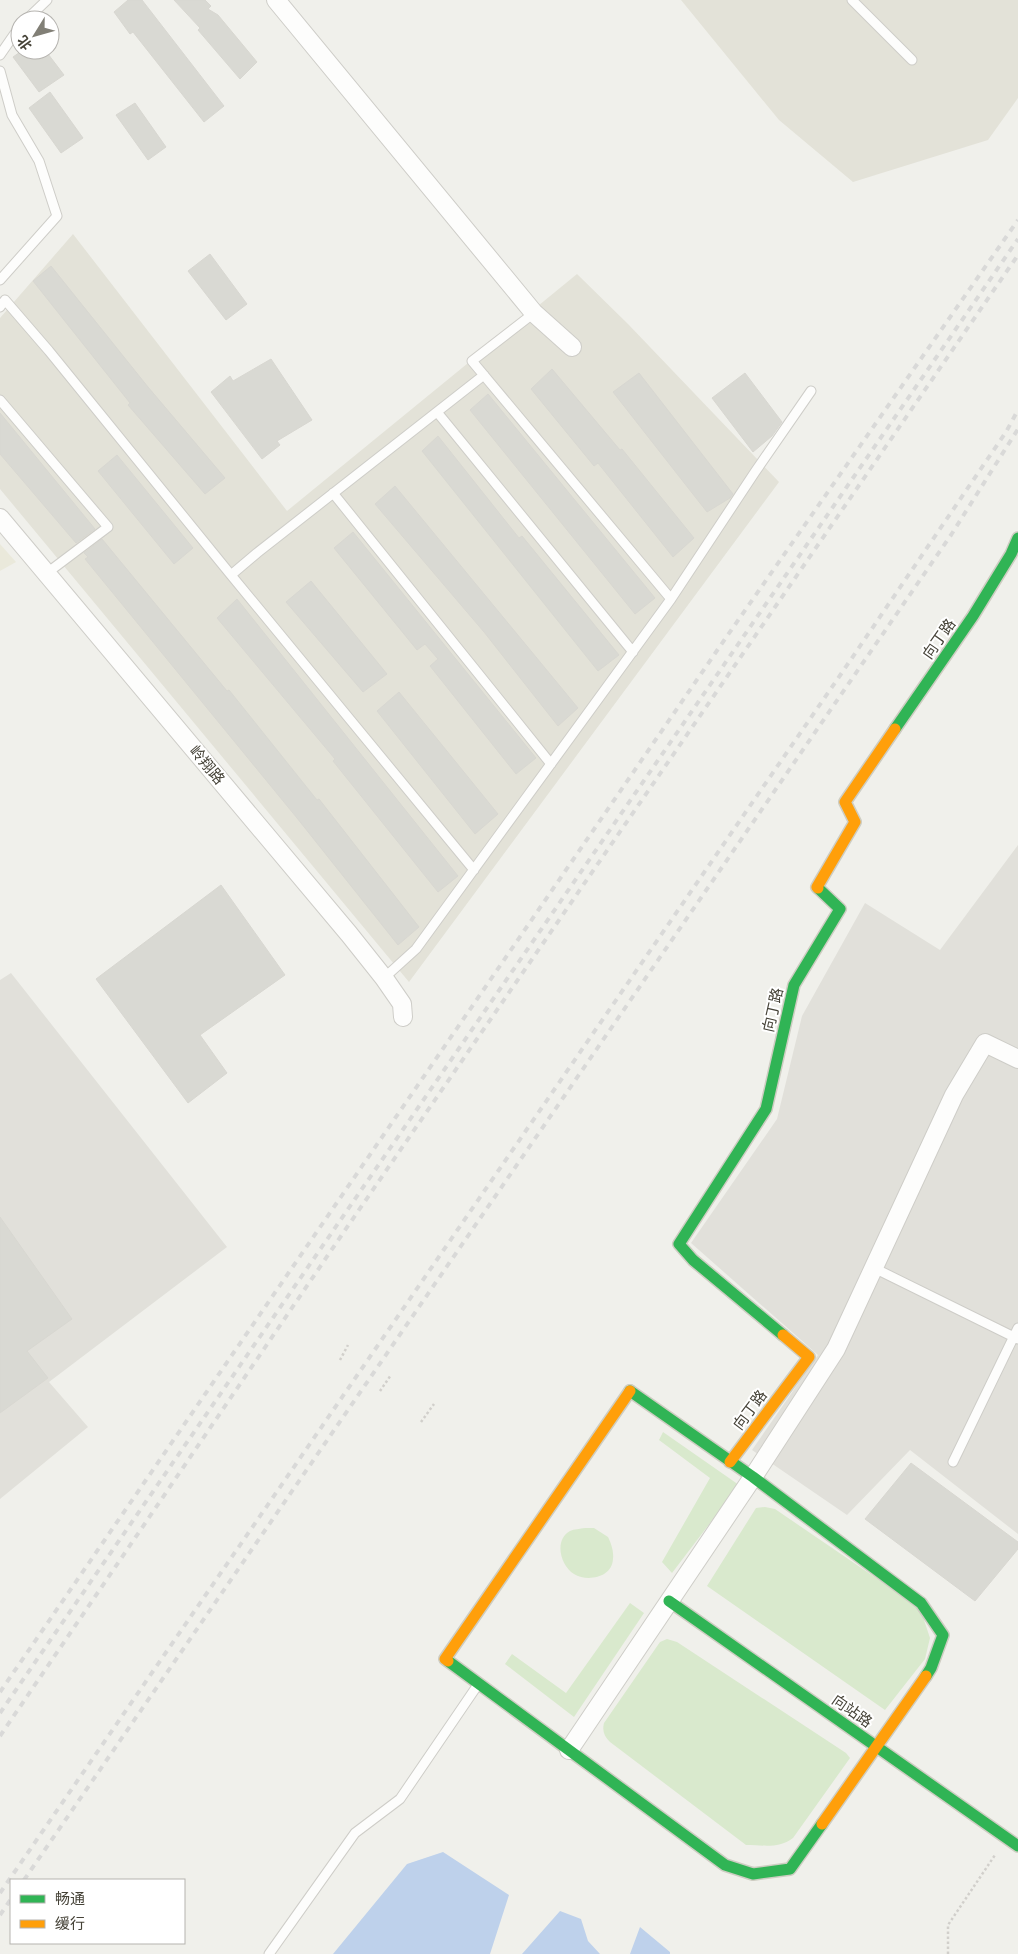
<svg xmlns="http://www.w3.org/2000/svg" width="1018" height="1954" viewBox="0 0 1018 1954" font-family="Raleway,'Noto Sans SC',sans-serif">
	<rect width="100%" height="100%" fill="#f0f0eb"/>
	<path fill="#e3e2d8" d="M681,0H1018V98L988,140L853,182L779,120Z
		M73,234L287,511L577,274L628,324L779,482L409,982L0,489V318Z"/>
	<path fill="#e1e0da" d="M1018,845V1534L910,1450L847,1515L752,1450L818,1355L691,1243L777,1119L802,1016L865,903L940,950Z
		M11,973L227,1247L49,1382L88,1427L0,1499V980Z"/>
	<path fill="#eae9db" d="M0,544L16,562L0,571Z"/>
	<path fill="#d9e9cd" d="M663,1432L739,1485L672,1573L662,1562L710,1478L659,1440Z
		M765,1507L775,1509L920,1608L930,1638L925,1659L885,1710L707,1586L756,1508Z
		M585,1528H594L608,1537C611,1543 614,1552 613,1559C612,1578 587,1582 574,1574C560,1565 554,1540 570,1531C574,1529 580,1529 585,1528Z
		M630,1603L644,1613L574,1717L505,1664L512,1654L566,1693Z
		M667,1639L677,1642L846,1753L850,1758L793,1838C778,1849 764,1845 746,1845L610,1742C604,1736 602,1731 604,1723L660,1642Z"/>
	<path fill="#bed1eb" d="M443,1852L509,1895L490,1954H333L407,1864Z
		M560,1911L581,1919L588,1941L600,1954H522Z
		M640,1927L670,1952V1954H630Z"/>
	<path fill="#d9d9d3" stroke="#d8d7d1" d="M128,0H142L224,106L204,122L133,32L130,34L114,12Z
		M174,0H205L211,6L208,9L218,15L257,62L240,79L198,30L200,28Z
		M23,50H45L64,75L39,92L13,57Z
		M50,92L83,138L61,153L29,108Z
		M135,103L166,147L148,160L116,115Z
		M210,254L247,304L226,320L188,271Z
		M51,266L148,387L225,478L205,494L128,405L130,403L33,281Z
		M271,359L312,420L277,441L280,445L262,459L211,392L230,376L233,381Z
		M552,369L620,450L622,449L694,538L673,557L598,463L594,466L531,389Z
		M639,373L733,494L730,498L707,512L613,392Z
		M745,373L782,422L772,436L753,452L712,398Z
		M488,394L655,598L635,614L470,410Z
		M0,413L95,529L76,543L0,454Z
		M438,436L519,538L522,536L619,655L598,671L422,451Z
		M117,455L193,548L174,564L98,471Z
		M395,486L578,708L558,726L484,632L375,504Z
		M353,532L536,758L516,774L430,666L438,659L425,644L417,650L334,548Z
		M102,539L227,691L229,690L317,800L319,799L419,927L398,945L297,818L85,559L88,557L84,553Z
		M311,581L387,674L363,692L286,602Z
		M237,599L458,876L438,892L333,761L335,759L217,618Z
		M399,692L498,814L475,834L377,711Z
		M221,885L285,975L200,1035L227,1073L188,1103L96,979Z
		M0,1217L72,1319L27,1351L48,1378L0,1413Z
		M911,1463L1018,1542V1549L975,1601L865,1519Z"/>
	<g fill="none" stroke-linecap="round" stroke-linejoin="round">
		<defs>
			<path id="lane" d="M852,0L912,60
				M26,20L47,0
				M0,55L20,26
				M0,71L12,115L39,161L57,216L0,280
				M0,307L5,300L49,351L231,575
				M534,313L472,361L671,599
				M0,400L108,527L47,573
				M437,412L633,652
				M333,493L551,764
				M474,870L231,575L257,553L484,375
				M384,978L416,949L671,599L755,472L811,391
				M874,1268L1018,1339
				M953,1462L1018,1328
				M269,1954L355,1833L400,1799L477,1686"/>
			<path id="street" d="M276,0L534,313L572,347
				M0,518L349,934L384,978L402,1004L403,1017
				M569,1750L753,1477L836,1349L954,1095L985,1043L1018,1059"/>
			<path id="fast" d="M895,729L973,616L1011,554L1018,538
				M783,1335L693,1260L679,1244L766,1109L794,985L840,909L818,888
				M630,1391L753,1477L921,1603L943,1635L931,1668L926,1676
				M669,1601L1018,1846
				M448,1661L725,1865L753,1874L790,1869L822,1824"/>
			<path id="slow" d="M818,888L817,887L855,822L845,802L895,729
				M730,1462L809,1357L783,1335
				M448,1661L445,1659L630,1391
				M822,1824L926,1676"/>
		</defs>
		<use href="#lane" stroke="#cecdc8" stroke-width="11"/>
		<use href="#street" stroke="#cecdc8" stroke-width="20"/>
		<use href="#fast" stroke="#cecdc2" stroke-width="14"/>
		<use href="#slow" stroke="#cecdc2" stroke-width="14"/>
		<path stroke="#d1cfcb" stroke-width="2.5" stroke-dasharray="2.5 2.5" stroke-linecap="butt" d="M340,1360L348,1345
			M380,1391L391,1375
			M421,1422L434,1404
			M948,1954V1925L995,1855"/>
		<use href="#lane" stroke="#fdfdfc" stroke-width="9"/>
		<use href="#street" stroke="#fdfdfc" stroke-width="18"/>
		<use href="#fast" stroke="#30b455" stroke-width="11"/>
		<use href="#slow" stroke="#ff9f0a" stroke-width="11"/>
		<path stroke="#d9d9d8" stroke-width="4" stroke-dasharray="6 6" stroke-linecap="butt" d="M0,1692L725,639L1018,220
			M0,1713L1018,239
			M0,1736L341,1236L1018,255
			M24,1880L951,535L1018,429
			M0,1893L841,674L1006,432L1018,410
			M0,1915L11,1899"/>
	</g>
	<g text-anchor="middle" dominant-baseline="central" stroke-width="4" stroke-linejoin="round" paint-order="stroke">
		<g font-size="15" fill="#454237" stroke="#fff">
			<text transform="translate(939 639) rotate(-55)">向丁路</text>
			<text transform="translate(207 765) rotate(50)">岭翔路</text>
			<text transform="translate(773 1010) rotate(-77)">向丁路</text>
			<text transform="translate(750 1410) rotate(-53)">向丁路</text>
			<text transform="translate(852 1711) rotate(35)">向站路</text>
		</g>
	</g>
	<rect x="10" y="1879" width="175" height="65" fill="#ffffff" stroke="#b5b3af"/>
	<rect x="20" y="1895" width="25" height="8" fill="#30b455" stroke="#b5b3af"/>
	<text x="55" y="1904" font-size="15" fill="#454237">畅通</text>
	<rect x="20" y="1920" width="25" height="8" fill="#ff9f0a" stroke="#b5b3af"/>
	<text x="55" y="1929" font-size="15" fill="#454237">缓行</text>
	<g transform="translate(35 35) rotate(233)"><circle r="24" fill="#ffffff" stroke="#b5b3af"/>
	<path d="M0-4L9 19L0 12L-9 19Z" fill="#817f76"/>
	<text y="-8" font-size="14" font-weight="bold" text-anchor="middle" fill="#454237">北</text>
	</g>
</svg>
